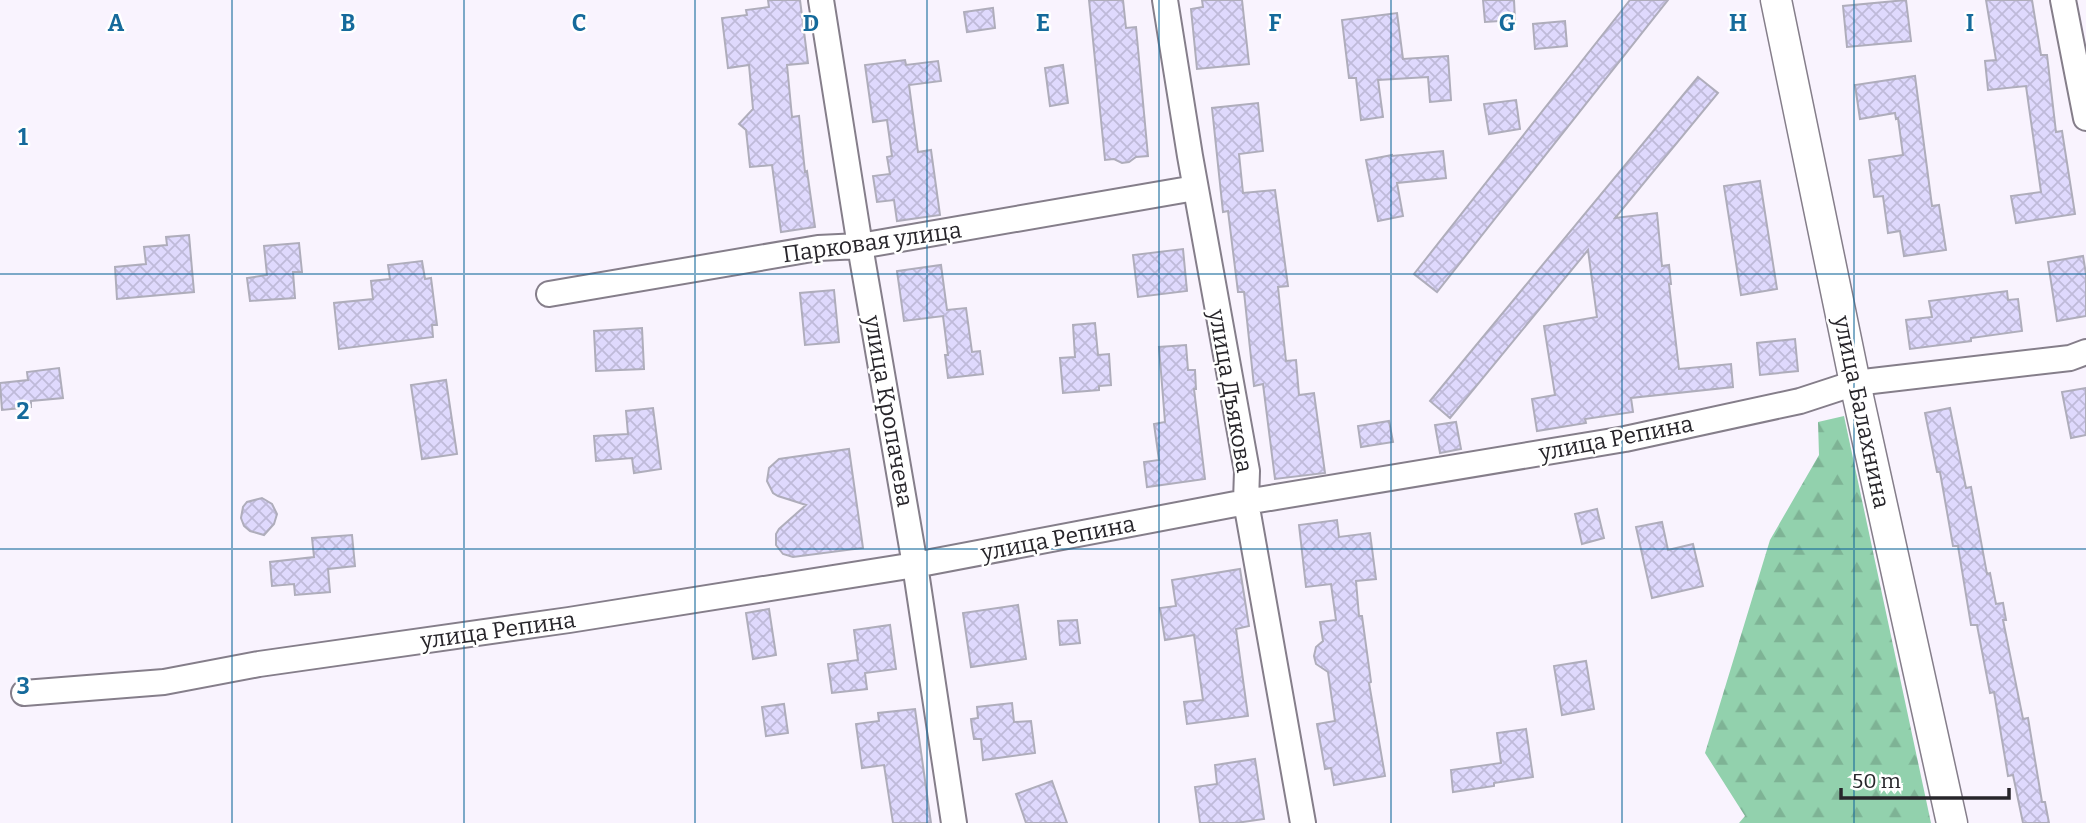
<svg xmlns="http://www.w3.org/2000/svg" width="2086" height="823" viewBox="0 0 2086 823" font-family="Bitter,serif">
	<defs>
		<pattern id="forest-firs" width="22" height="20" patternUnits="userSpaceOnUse" patternTransform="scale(1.75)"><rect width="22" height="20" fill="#92d1ad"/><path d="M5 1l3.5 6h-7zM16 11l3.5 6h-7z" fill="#7eb395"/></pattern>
		<pattern id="building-cross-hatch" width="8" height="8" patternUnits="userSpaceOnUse" patternTransform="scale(1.75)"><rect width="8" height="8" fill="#dfd9fd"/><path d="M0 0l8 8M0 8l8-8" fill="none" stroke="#bfbad9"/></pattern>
	</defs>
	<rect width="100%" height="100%" fill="#f9f3fe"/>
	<path fill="url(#forest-firs)" d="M1844,416L1931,823H1739L1745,816L1705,753L1770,540L1819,455L1818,422Z"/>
	<path fill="url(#building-cross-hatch)" stroke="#afadbb" stroke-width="2" d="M768,0H800L808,63L787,65L792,117L799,116L805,172L807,171L815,227L781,232L772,165L750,167L746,130L739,124L753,109L749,65L728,68L722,18L747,15L746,10L769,7Z
		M1089,0H1123L1126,28L1136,27L1148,156L1136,157L1129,162L1122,163L1114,159L1105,160Z
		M1202,0H1242L1249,64L1197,69L1191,9L1203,7Z
		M1483,0H1514L1515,20L1485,22Z
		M1630,0H1668L1437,292L1414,274Z
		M1906,0L1911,41L1847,47L1843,6Z
		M1986,0H2032L2041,55H2047L2056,132L2062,131L2075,214L2016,223L2011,196L2041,192L2026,86L1988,90L1985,61L1996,60Z
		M993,8L995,28L967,32L964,12Z
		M1397,13L1403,59L1448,56L1451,100L1430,102L1428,77L1378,80L1383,117L1361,120L1356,78H1349L1342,20Z
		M1565,21L1567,46L1535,49L1533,24Z
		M905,60L906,65L938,61L941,81L909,85L918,152L931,150L940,215L897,221L894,200L877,202L873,176L890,174L887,157L892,156L887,120L873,122L865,65Z
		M1063,65L1068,103L1050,106L1045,68Z
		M1915,76L1932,206L1939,205L1946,250L1904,256L1900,231L1888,233L1883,196L1874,197L1869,160L1903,155L1898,118L1896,119L1895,113L1860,119L1855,85Z
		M1698,77L1718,93L1615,218L1657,213L1662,266L1669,265L1671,284H1669L1679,369L1731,364L1733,387L1631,398L1633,412L1585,419L1586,423L1537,431L1532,399L1555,395L1544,326L1597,317L1588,250L1450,418L1430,401Z
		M1516,100L1520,129L1489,134L1484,104Z
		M1258,103L1263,151L1239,154L1243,193L1275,190L1288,286L1278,287L1286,361L1296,360L1299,395L1314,393L1325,473L1275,479L1263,384L1254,386L1244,292H1238L1228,211L1223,212L1212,108Z
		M1443,151L1446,178L1397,183L1403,216L1378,221L1366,160L1392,155V156Z
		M1760,181L1777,289L1741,295L1724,186Z
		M189,235L194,292L117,299L115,267L146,264L144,247L167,245L166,237Z
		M299,243L302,272H293L295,298L250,301L247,278L267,275L264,246Z
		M1183,249L1187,291L1138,297L1133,255Z
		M2083,256L2086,274V316L2057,321L2048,262Z
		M422,261L425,279L431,278L437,325H432L433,337L339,349L334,303L373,299L371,281L390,279L388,265Z
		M941,265L947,310L966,308L972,352L980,351L983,374L948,378L945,355H948L943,316L904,321L897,271Z
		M834,290L839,342L805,345L800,293Z
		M2007,291L2008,300L2018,299L2022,331L1971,338V341L1910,349L1906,320L1932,317L1929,301Z
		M1095,323L1098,355L1109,354L1111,385L1099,386V390L1063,393L1060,358L1075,357L1073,325Z
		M642,328L644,369L596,371L594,331Z
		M1795,339L1798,371L1760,375L1757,343Z
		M1186,345L1188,370H1195L1196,389H1194L1205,479L1147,487L1144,462L1159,460L1154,424L1165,422L1159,347Z
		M59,368L63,398L31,401V407L2,410L0,383L28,380L27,372Z
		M446,380L457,454L422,459L411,385Z
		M2086,388V435L2071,438L2062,392Z
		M653,408L661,469L634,473L632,458L596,461L594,436L628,434L626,411Z
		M1950,408L1966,488L1971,487L1987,574L1990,573L1996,604L2003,603L2006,620H2003L2023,719L2028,718L2042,802H2045L2049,823H2023L2013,775L2008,776L1994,692L1990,693L1977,625H1971L1958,546H1953L1940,472H1937L1925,413Z
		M1389,421L1393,442L1361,447L1358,426Z
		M1456,422L1461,449L1440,453L1435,425Z
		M849,449L863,548L793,557L783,554L776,545V534L779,529L806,505L778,496L773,493L767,481L769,468L779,459Z
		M262,498L272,504L277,514L274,524L264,535L250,531L244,526L241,518L243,507L247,502Z
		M1597,509L1604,538L1582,544L1575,514Z
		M1337,520L1339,537L1370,533L1376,579L1356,581L1359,616H1362L1371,682L1369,683L1385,776L1334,785L1331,768L1325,769L1317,724L1335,721L1328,672L1316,664L1314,656L1316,647L1323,641L1320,622L1336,620L1331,584L1306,587L1299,525Z
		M1662,522L1668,550L1693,544L1703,586L1652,598L1636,527Z
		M352,535L355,566L328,569L330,592L295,595L294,584L272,586L270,562L314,557L312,538Z
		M1240,569L1249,626L1236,629L1248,716L1187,724L1184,702L1203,700L1194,635L1165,640L1160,608L1176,606L1172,580Z
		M1018,605L1026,659L971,667L963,613Z
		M769,609L776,655L753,659L746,613Z
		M1077,620L1080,643L1060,645L1058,621Z
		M890,625L896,669L865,673L867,689L832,693L828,664L858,660L854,630Z
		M1586,661L1594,709L1562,715L1554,666Z
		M1012,703L1014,722L1031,721L1035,753L983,760L981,739H974L972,727L971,719L978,718L977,707Z
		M784,704L788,733L766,736L762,707Z
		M915,709L931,823H893L884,765L862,768L856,724L879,721L878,713Z
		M1526,729L1533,777L1494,783V786L1453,792L1451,770L1501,763L1497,733Z
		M1255,759L1264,819L1236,823H1200L1195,787L1217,784L1215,765Z
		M1052,781L1067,823H1026L1016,794Z"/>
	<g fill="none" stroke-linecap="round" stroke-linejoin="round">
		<defs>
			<path id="minor" d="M821,0L860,246L915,565L954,823
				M1165,0L1190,156L1247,471L1246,502L1303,823
				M2063,0L2086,118
				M549,294L818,248L860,246L1195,188
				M24,693L164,682L259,664L569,620L915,565L1246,502L1625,439L1800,401L1855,383L2070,358L2086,352"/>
			<path id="tertiary" d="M1776,0L1855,383L1952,823"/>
		</defs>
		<use href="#minor" stroke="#857e8a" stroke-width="28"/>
		<use href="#tertiary" stroke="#857e8a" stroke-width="33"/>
		<use href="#minor" stroke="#fff" stroke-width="24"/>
		<use href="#tertiary" stroke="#fff" stroke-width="30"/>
	</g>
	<path fill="none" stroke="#156a9b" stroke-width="2" stroke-opacity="0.55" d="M232,0V823M464,0V823M695,0V823M927,0V823M1159,0V823M1391,0V823M1622,0V823M1854,0V823M0,274H2086M0,549H2086"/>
	<g text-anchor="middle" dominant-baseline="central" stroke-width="5" stroke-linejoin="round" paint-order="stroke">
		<g font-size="23" fill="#27252a" stroke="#fff">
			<text transform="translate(872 242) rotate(-8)">Парковая улица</text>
			<text transform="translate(1231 391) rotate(80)">улица Дъякова</text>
			<text transform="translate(889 411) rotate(80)">улица Кропачева</text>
			<text transform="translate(1862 412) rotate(78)">улица Балахнина</text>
			<text transform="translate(1616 438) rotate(-11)">улица Репина</text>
			<text transform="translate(1058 538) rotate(-11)">улица Репина</text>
			<text transform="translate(498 630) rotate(-8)">улица Репина</text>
		</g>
	</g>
	<g font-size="23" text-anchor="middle" font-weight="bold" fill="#156a9b" stroke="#fff" stroke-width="5" stroke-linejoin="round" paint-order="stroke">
		<text x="116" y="31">A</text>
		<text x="348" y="31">B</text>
		<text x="579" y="31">C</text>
		<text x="811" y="31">D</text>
		<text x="1043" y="31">E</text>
		<text x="1275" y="31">F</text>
		<text x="1507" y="31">G</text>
		<text x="1738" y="31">H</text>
		<text x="1970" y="31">I</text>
		<text x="23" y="145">1</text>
		<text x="23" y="419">2</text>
		<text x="23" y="694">3</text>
	</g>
	<path d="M1841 788v10h168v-10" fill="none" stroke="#27252a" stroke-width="3.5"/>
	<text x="1852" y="788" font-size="21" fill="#27252a" stroke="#ffffff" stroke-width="5" paint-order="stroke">50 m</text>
</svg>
